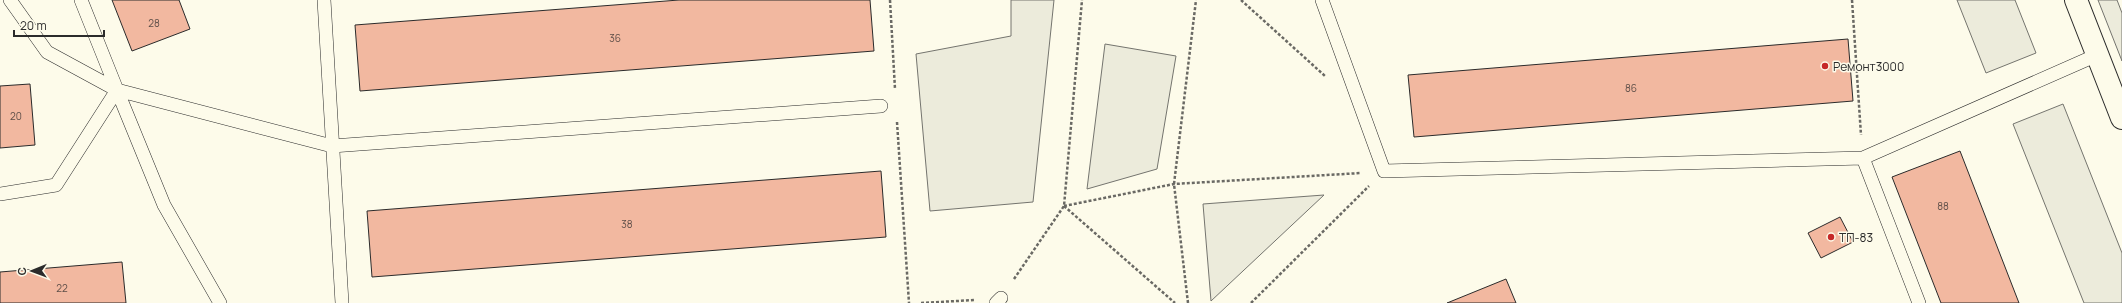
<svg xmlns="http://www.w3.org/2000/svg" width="2122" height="303" viewBox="0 0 2122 303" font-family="Manrope,sans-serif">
	<rect width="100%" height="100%" fill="#fdfbea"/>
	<path fill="#ecebdb" stroke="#74746e" d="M1011,0H1054L1033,202L930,211L916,54L1011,36Z
		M1957,0H2015L2036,53L1986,73Z
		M2098,0H2117L2122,13V61Z
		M1105,44L1176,56L1157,169L1087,189Z
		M2063,104L2122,253V303H2084L2013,124Z
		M1324,195L1211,301L1203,204Z"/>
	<path fill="#f2b8a0" stroke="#2b2b2b" d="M112,0H179L190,29L132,51Z
		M679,0H870L874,51L360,91L355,25Z
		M1848,39L1853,101L1414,137L1408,75Z
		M30,84L35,145L0,148V86Z
		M1960,151L2019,303H1941L1892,177Z
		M881,171L886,237L372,277L367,211Z
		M1840,217L1853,242L1821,258L1808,233Z
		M122,262L126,303H0V272Z
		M1506,279L1516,303H1447Z"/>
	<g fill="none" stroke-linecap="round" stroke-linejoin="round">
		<defs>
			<path id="lane" d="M10,0L47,52L117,90L164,205L220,303
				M81,0L117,90
				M324,0L342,303
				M1322,0L1384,171L1863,158L2097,55
				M117,90L332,146L881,106
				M1863,158L1919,303
				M0,194L56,185L117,90
				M996,303L1001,298"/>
			<path id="secondary" d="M2076,0L2122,118"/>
		</defs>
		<use href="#lane" stroke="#2b2b2b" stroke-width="14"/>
		<use href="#secondary" stroke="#2b2b2b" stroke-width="24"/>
		<path stroke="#6a6964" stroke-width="2.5" stroke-dasharray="3 2" stroke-linecap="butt" d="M890,0L895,89
			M1241,0L1325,76
			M1852,0L1861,135
			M897,122L909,303
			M1064,206L1174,184L1361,173
			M1064,206L1175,303
			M1014,279L1064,206L1082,0
			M921,303L975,300
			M1188,303L1174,184L1196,0
			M1251,303L1369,186"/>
		<use href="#lane" stroke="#fdfbea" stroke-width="13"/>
		<use href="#secondary" stroke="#fdfbea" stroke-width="22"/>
	</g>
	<g fill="#c62828" stroke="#fdfbea" stroke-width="1.5">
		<circle cx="1825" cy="66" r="4"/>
		<circle cx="1831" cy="237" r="4"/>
	</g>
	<g text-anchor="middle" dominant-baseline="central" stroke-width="3" stroke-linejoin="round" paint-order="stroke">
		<g font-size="10" fill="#5d4e48">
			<text x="154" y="23">28</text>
			<text x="615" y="38">36</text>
			<text x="1631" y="88">86</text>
			<text x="16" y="116">20</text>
			<text x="1943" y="206">88</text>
			<text x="627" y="224">38</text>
			<text x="62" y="288">22</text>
		</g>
		<g font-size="12" fill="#2b2b2b" stroke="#fdfbea" text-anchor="start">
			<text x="1833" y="66">Ремонт3000</text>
			<text x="1839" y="237">ТП-83</text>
		</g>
	</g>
	<g transform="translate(32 271) rotate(269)" stroke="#fdfbea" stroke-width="3" paint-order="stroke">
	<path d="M0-3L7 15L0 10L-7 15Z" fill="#2b2b2b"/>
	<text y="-6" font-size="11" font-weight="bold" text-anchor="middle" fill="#2b2b2b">С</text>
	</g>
	<path d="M14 30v6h90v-6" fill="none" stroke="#2b2b2b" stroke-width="2"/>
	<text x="20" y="30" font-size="12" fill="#2b2b2b" stroke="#fdfbea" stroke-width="3" paint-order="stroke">20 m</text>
</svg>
